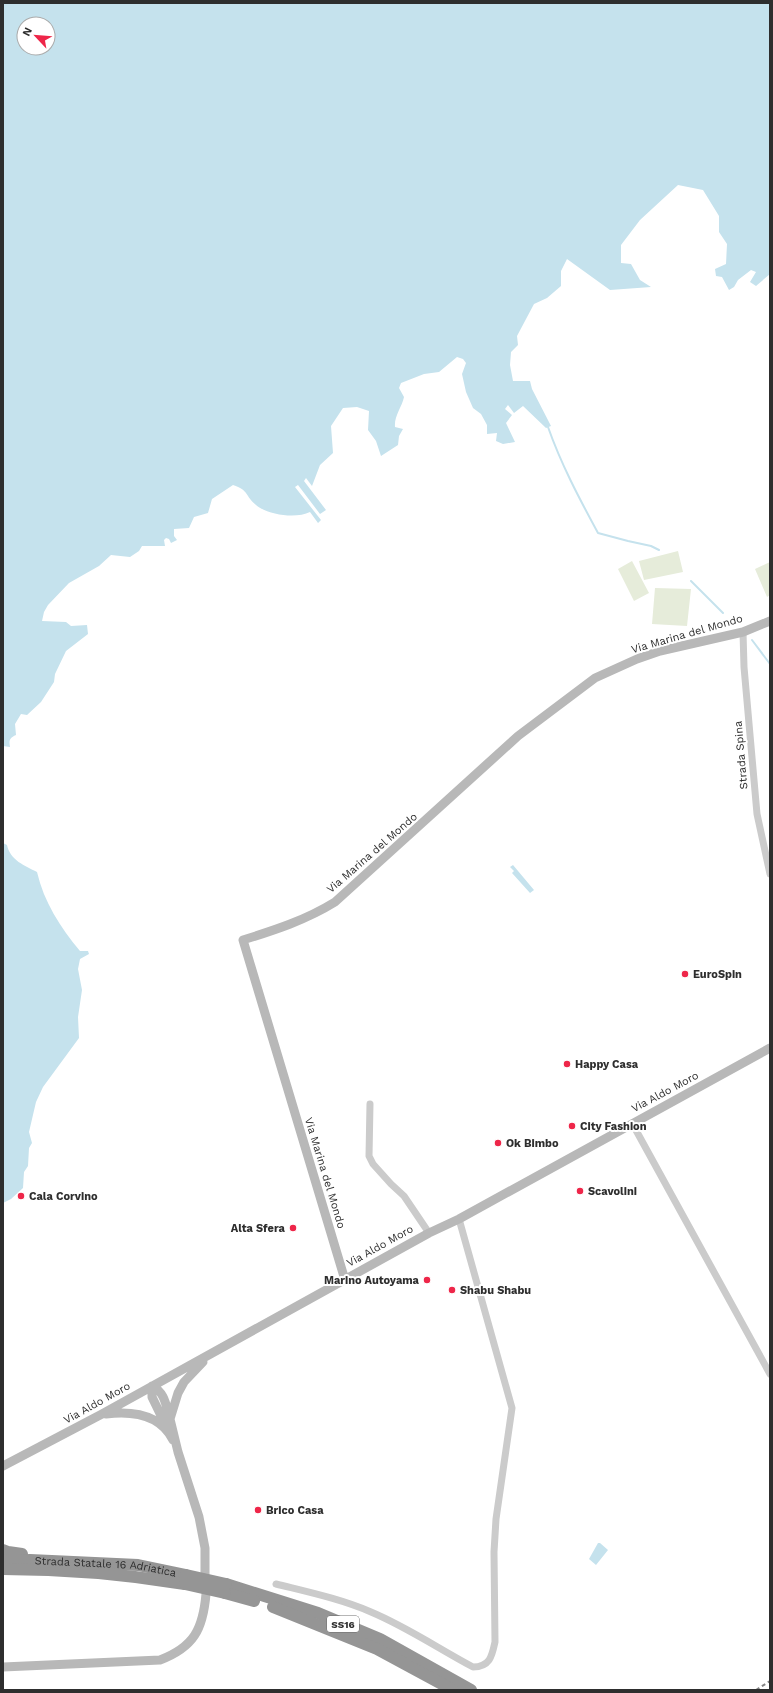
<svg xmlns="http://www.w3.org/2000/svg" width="773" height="1693" viewBox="0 0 773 1693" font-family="'Work Sans',sans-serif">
	<rect width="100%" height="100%" fill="#fff"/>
	<path fill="#e6ecda" d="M678,551L683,572L644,580L639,561Z
		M632,561L649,593L634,601L618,569Z
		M770,562V595L767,597L755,569Z
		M655,588L691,589L687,626L652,624Z"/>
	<path fill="#c5e2ed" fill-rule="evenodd" d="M3,3H770V274L756,286L750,282L756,272L751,270L738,280L734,287L729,290L722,277L716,276L715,269L726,264L727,244L719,232V216L703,190L678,185L640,220L621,245V263L631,264L640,280L651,287L610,290L567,259L561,271V286L547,298L534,304L517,336L518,345L511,352L510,365L513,381H530L532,389L551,426L546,428L523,406L514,413L508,405L505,409L512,415L506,423L515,442L503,444L496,441L497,433L487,434V425L481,414L473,408L466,392L462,374L466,363L463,359L457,357L439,372L424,374L401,383L399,388L404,397C402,407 394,416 395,427L403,429L399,436L398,445L381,456L376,441L368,430L369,411L357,407L343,408L331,426L333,453L320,465L312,486L306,478L304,481L326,510L320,514L298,485L295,487L321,520L318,523L310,512C296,519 268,515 256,505C245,496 249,490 233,485L212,499L208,513L194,517L189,528L174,529V536L177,540L171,543L169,539L166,538L164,540L165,546H142L139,551L130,557L111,555L99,566L69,583L48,605L44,612L42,621L66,622L71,626L87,625L88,634L66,651L55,674L54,682L41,702L27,715L21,714L15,724L16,735C9,738 9,741 10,747L3,746ZM24,24H48V48H24Z
		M3,843L7,845C10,860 25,866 37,872C44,902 60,927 80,951H88L89,954L80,959L78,969L82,990L78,1017L79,1038L43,1087L36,1102L29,1132L32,1143L29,1148L28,1166L24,1172L23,1188L11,1199L3,1203Z
		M513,865L534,890L530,893L512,873L514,871L510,867Z
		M598,1543H600L608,1550L596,1565L589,1559Z"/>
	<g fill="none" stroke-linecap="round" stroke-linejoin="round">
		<path stroke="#c5e2ed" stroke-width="2" d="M548,427C561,464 579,498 598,533L628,541L651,546L659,550
			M691,581L723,613
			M752,640L770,664"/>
		<path stroke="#cbcbcb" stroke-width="7" d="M743,632L744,667L757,814L770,874
			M370,1104L369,1156L373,1164L391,1184L404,1196L429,1233
			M632,1123L770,1374
			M276,1584C308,1592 341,1599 371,1612C407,1627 439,1649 473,1667C490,1667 492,1656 495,1642L494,1552L496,1519L512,1408L459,1219"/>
		<path stroke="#b8b8b8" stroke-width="9" d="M345,1280L243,940C275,930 306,920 335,902L518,736L595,678L637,659L660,651L743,632L770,621
			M203,1362L184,1382L178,1393L170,1419L178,1452L199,1517L205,1548V1574
			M106,1414C131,1411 160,1414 173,1440
			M168,1430L152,1397V1386C165,1392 166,1406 170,1419
			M3,1466L102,1414L429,1233L459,1219L770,1048
			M3,1667L160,1660C194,1647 203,1629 206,1594"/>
		<g stroke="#959595" stroke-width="12">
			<path d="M3,1550L8,1552L22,1554"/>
			<path id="s1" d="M3,1561L30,1560L138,1565L186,1575"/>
			<path d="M3,1569C65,1569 124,1574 185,1584"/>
			<path d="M226,1584L318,1613L380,1639L471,1690"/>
			<path d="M225,1593L254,1601"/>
			<path d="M273,1607L377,1649L453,1690"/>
		</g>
		<path stroke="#838383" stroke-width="2" stroke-dasharray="4 3" stroke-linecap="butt" d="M756,1690L770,1681"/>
		<path stroke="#959595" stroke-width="12" d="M186,1575L226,1584
			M185,1584L225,1593"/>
	</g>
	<g fill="#ee2649" stroke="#fff" stroke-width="1.5">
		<circle cx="685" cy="974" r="4"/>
		<circle cx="567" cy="1064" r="4"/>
		<circle cx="572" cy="1126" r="4"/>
		<circle cx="498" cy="1143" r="4"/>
		<circle cx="580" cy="1191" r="4"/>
		<circle cx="21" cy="1196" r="4"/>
		<circle cx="293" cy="1228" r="4"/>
		<circle cx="427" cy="1280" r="4"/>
		<circle cx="452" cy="1290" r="4"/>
		<circle cx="258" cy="1510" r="4"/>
	</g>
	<g text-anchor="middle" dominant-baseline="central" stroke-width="4" stroke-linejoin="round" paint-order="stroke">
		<rect fill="#fff" stroke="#6d6d6d" stroke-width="1" x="327" y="1616" width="32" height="16" rx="3"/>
		<g font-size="10" font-weight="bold" fill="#2e2e2e">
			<text x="343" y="1624">SS16</text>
		</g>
		<g font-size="11" fill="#2e2e2e" stroke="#fff">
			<text transform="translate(687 634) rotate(-16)">Via Marina del Mondo</text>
			<text transform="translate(741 755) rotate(-95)">Strada Spina</text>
			<text transform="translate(372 853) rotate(-41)">Via Marina del Mondo</text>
			<text transform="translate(665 1092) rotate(-28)">Via Aldo Moro</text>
			<text transform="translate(325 1173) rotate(73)">Via Marina del Mondo</text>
			<text transform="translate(380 1246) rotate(-29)">Via Aldo Moro</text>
			<text transform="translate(97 1403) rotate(-29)">Via Aldo Moro</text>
			<text stroke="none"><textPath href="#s1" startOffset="103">Strada Statale 16 Adriatica</textPath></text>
		</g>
		<g font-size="11" font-weight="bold" fill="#2e2e2e" stroke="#fff" text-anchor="start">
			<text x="693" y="974">EuroSpin</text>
			<text x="575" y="1064">Happy Casa</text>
			<text x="580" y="1126">City Fashion</text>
			<text x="506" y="1143">Ok Bimbo</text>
			<text x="588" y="1191">Scavolini</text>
			<text x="29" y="1196">Cala Corvino</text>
			<text x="285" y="1228" text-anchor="end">Alta Sfera</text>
			<text x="419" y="1280" text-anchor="end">Marino Autoyama</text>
			<text x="460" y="1290">Shabu Shabu</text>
			<text x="266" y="1510">Brico Casa</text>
		</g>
	</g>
	<rect width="773" height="1693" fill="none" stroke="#2e2e2e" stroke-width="8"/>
	<g transform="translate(36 36) rotate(296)"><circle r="19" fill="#ffffff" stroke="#ababab"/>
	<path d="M0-3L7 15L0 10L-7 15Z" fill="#ee2649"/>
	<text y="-6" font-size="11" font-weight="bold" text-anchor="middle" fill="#2e2e2e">N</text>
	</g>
</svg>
